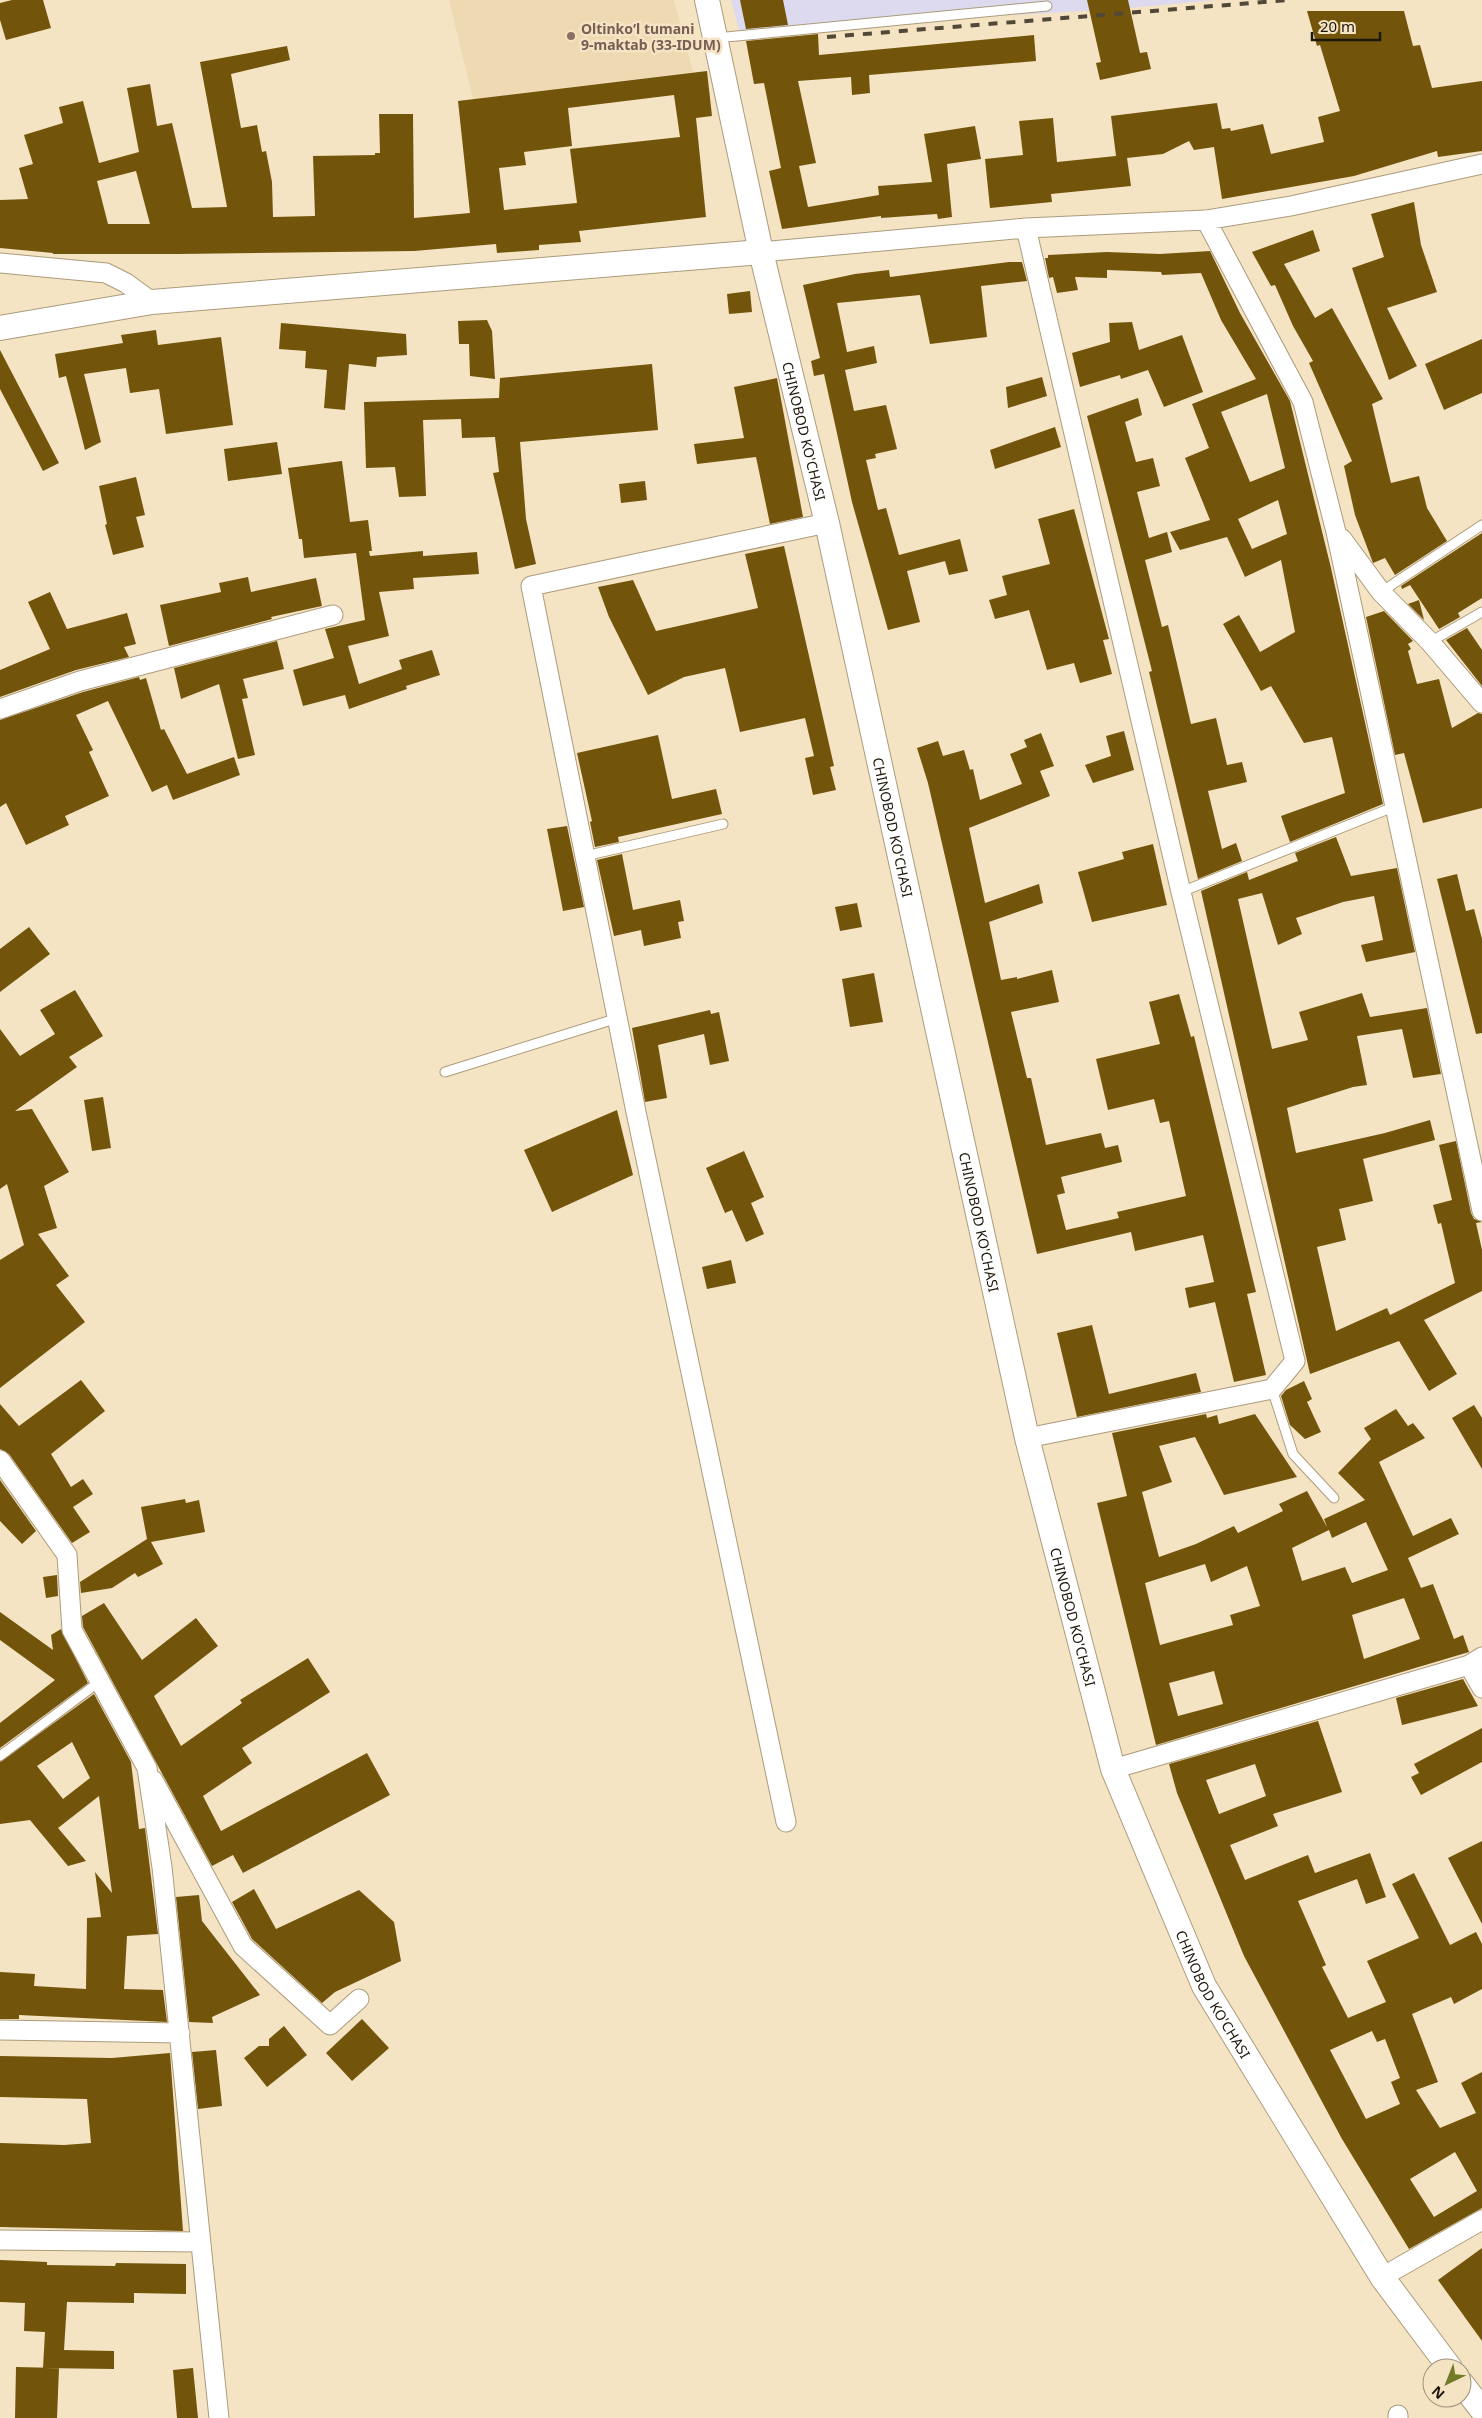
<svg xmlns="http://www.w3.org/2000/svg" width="1482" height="2418" viewBox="0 0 1482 2418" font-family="'Noto Sans',sans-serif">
	<rect width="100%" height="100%" fill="#f5e4c3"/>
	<path fill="#ddd9ee" d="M731,0H1217L1118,9L739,31Z"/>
	<path fill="#eed9b2" d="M449,0H674L693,72L473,99Z"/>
	<path fill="#72540b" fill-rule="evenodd" d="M12,0H43L51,28L6,40L0,20V3Z
		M740,0H783L788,25L746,29Z
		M1087,0H1128L1140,53L1147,52L1151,69L1100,80L1096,63L1101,62Z
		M1307,11H1404L1413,46L1420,45L1432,88L1482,81V151L1438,157L1437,151L1354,176L1222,199L1214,147L1194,150L1189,141L1163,154L1127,158L1131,186L1051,194L1052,202L990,208L985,159L1023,155L1019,121L1053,118L1057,162L1116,156L1111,116L1217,103L1222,129L1230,128L1231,131L1263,124L1271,154L1324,142L1318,117L1340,111L1320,45L1317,46Z
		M818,34L819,55L1034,35L1036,61L869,75L870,93L852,95L851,77L798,81L816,163L799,166L808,207L879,195L878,186L932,182L924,134L975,126L981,159L947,164L952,217L938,219L937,214L881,218V216L782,229L769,171L781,168L764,83L754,84L746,41Z
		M287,46L290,60L231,74L241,128L257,125L262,152L266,151L272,182L273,217L315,216L313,156L375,155V153H380L379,114H413L414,218L470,213L458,101L707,71L712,116L696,118L706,217L579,231L581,242L539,245V250L497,253L496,244L414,251L178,254H53V253L0,248V200L28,199L19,168L33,164L24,135L63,123L59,107L83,101L99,163L139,152L127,88L150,84L157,126L172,123L192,208L227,207L200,62ZM674,95L680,137L570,149L577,203L504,210L499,168L526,165L524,152L572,146L568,108ZM136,171L150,224H108L97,181Z
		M1414,202L1421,245L1437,292L1387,308L1417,366L1389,380L1352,268L1384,257L1371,214Z
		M1313,230L1320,251L1284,264L1315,318L1332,308L1383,399L1372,404L1391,483L1419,476L1427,508L1447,541L1395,575L1385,558L1373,563L1355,515L1344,466L1352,461L1309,363L1313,361L1293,326L1275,285L1271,286L1252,252Z
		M1210,251L1240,313L1290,401L1331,568L1383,804L1290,842L1281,816L1345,793L1332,737L1304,743L1271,686L1261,691L1223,624L1239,615L1260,652L1295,632L1281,560L1245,577L1227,537L1180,550L1170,532L1210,520L1185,458L1209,448L1192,404L1256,379L1221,320L1201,273L1162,275L1161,272L1107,270V278L1075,277L1078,290L1057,293L1053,277L1049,278L1045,258H1048V255L1107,252L1160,254ZM1267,394L1285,468L1250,482L1221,412ZM1278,500L1287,534L1252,549L1238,519Z
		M1009,262H1022L1027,281L981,286L987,337L930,344L920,295L837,303L847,352L874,346L877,363L845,370L854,411L886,405L897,449L875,454L876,458L866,460L878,510L886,508L899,555L960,539L968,571L949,575L945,561L907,571L920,622L888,630L852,502L824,374L814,376L811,361L820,358L803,285L855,274L889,270L890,277Z
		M750,291L752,312L729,314L727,294Z
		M487,320L492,331L495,379L470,376L469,344H459L458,321Z
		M1132,322L1139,350L1182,335L1203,392L1164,407L1148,370L1121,379L1120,375L1080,387L1072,353L1110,342L1109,323Z
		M281,323L406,334L407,355L377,357L376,367L349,364L345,410L324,408L327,370L305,368L306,351L279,349Z
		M156,330L158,345L221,337L233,425L166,434L159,389L130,393L126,368L84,374L101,442L85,450L66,376L59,378L55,354L123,343L121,335Z
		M1482,339V393L1444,410L1425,364Z
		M0,350L59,463L43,471L0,389Z
		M652,364L658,430L520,442L526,519L536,564L515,569L493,473L499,472L495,437L462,438L461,419L423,420L426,496L399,497L395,467L366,468L364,402L499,398L500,378Z
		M1042,377L1047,396L1008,408L1006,387Z
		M777,378L803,517L770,524L756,457L697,464L694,444L744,438L734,387Z
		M1138,398L1142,415L1125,422L1136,462L1153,458L1160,486L1137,492L1149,538L1167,532L1172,552L1145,560L1162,627L1168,625L1191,724L1216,718L1227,765L1242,762L1247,782L1208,791L1222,849L1236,843L1242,861L1198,879L1149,672L1152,671L1087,416Z
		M1055,427L1061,447L995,469L990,450Z
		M277,442L282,474L228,481L224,449Z
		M342,461L350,522L368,520L372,551H369L370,556L423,551V556L477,552L479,574L413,578L414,589L379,592L389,636L348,646L359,684L402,669L399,660L432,650L440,675L406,686L407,689L349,709L345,695L303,706L293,670L334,658L325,629L365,620L356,553L304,558L302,539H299L288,468Z
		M136,477L145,515L136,517L144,547L113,555L105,525L107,524L99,486Z
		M645,481L647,500L621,503L619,484Z
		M1074,509L1109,639L1103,640L1112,674L1080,683L1074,663L1047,670L1029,610L995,619L989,600L1007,595L1002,576L1050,564L1038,519Z
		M1482,533V598L1458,613L1460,617L1439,629L1410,585L1402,589L1401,586Z
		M784,546L834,766L830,767L836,790L813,795L805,758L814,756L805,718L740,732L725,668L684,677L648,695L609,617L598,587L633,580L656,631L714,618L758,608L745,554Z
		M248,577L251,592L316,578L322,606L271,617L272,619L169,646L160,605L221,592L219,583Z
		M50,592L67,629L127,613L136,644L124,647L129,657L76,670L0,697V670L50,649L28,602Z
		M1419,600L1424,620L1408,604Z
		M1384,611L1413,641L1408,644L1411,649L1408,651L1417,684L1439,679L1452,728L1478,713L1482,714V808L1423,823L1404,753L1395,755L1366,617Z
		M1467,628L1482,650V686L1446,640Z
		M277,641L284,669L243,679L248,698L242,699L255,755L238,759L219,684L181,699L174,668Z
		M139,677L140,680L146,678L161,730L164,729L187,774L234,757L240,775L173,800L167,785L152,792L108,701L76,715L93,750L89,752L109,796L65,816L69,825L26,845L6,803L0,807V720L83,692Z
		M1124,731L1134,770L1093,783L1085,765L1111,756L1106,736Z
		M1041,733L1054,766L1040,771L1050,796L969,828L985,903L1039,884L1043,903L989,922L1001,980L1017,977V979L1052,970L1059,1002L1011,1012L1027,1078H1031L1046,1145L1101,1133L1105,1148L1118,1145L1122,1162L1061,1177L1065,1193L1057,1195L1066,1230L1119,1218L1117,1212L1186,1196L1169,1121L1160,1123L1154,1099L1108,1110L1096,1059L1160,1044L1149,1002L1179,994L1191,1037L1194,1036L1256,1292L1247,1294L1266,1375L1234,1382L1215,1302L1189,1308L1185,1288L1214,1282L1203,1235L1135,1251L1131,1232L1037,1254L928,783L917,748L938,741L943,756L964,750L970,770L973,769L980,800L1022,784L1010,754L1027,747L1024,740Z
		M658,735L672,799L716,789L722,814L618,837L619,842L595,847L590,822L592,821L577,753Z
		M567,826L584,907L563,911L547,829Z
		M1336,837L1351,876L1397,868L1415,952L1366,962L1361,945L1383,940L1374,896L1343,902L1296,918L1302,934L1278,945L1262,893L1238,899L1272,1049L1308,1040L1299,1012L1362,993L1370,1017L1427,1008L1441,1074L1413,1078L1402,1029L1357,1036L1367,1085L1353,1087L1287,1108L1296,1153L1385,1133L1430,1120L1435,1140L1363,1159L1373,1201L1339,1209L1346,1240L1317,1247L1336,1331L1387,1308L1390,1315L1455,1283L1441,1223L1438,1224L1433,1205L1452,1200L1439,1145L1456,1141L1471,1213L1474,1219L1482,1222L1476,1223L1482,1250V1291L1424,1320L1457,1374L1429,1391L1399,1341L1310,1374L1201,891L1247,872L1249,880L1298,861L1295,853Z
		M1153,844L1167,905L1092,922L1078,872L1124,859L1122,852Z
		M622,854L633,910L680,900L684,921L678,922L681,938L644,946L641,930L614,936L597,860Z
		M1457,874L1466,911L1474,909L1482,939V1033L1476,1034L1437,879Z
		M857,903L862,927L840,931L835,907Z
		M29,927L50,954L0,992V949Z
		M874,973L883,1022L850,1027L842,979Z
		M75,990L103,1036L69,1057L77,1067L15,1111L32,1109L69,1172L44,1186L57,1228L38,1234L69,1276L56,1285L85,1322L0,1388V1260L24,1245L7,1184L0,1189V1029L20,1056L55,1034L40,1010Z
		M710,1010L711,1014L719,1012L729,1061L710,1065L704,1034L658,1045L667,1098L645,1102L632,1028Z
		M103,1097L111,1148L92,1151L84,1100Z
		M617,1110L633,1175L552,1212L524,1150Z
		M744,1151L764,1197L751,1203L764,1234L746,1242L732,1210L725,1213L706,1168Z
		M731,1260L736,1283L707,1289L702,1267Z
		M1092,1325L1109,1394L1196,1373L1201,1392L1077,1417L1057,1333Z
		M81,1380L105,1411L51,1454L71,1487L83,1479L93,1494L73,1507L90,1532L72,1543L9,1454L0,1449V1404L19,1426Z
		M1304,1381L1312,1399L1307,1402L1321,1432L1305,1439L1290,1425L1281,1396L1286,1390Z
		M1474,1405L1482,1418V1469L1452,1418Z
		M1396,1409L1408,1426L1413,1423L1425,1438L1379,1462L1413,1536L1451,1518L1459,1534L1408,1558L1421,1588L1433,1584L1454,1639L1463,1635L1469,1652L1156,1745L1097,1503L1127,1496L1112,1433L1206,1414L1207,1418L1217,1415L1219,1424L1255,1414L1297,1477L1224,1495L1195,1437L1159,1446L1172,1482L1142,1492L1159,1557L1196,1544L1234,1526L1238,1533L1283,1511L1279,1504L1307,1491L1327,1527L1324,1519L1365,1500L1338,1473L1371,1439L1364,1428ZM1366,1522L1388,1570L1352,1583L1345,1567L1302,1581L1292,1548L1329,1530L1332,1538ZM1205,1564L1211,1582L1247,1566L1260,1606L1230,1615L1233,1625L1160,1645L1145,1583ZM1404,1598L1420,1639L1364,1659L1352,1615ZM1214,1671L1223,1704L1178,1716L1169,1683Z
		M0,1480L36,1531L22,1544L0,1521Z
		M185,1499L186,1503L199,1500L205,1532L151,1542L163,1564L138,1577L135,1573L112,1588L81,1593L80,1582L147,1539L141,1507Z
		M57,1575L58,1596L46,1598L43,1577Z
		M104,1603L142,1660L196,1618L218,1646L154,1696L181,1746L242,1703L240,1700L308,1658L330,1692L242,1748L252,1763L203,1796L221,1831L367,1753L390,1795L243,1873L233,1855L212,1866L83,1627L82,1616Z
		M0,1612L53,1650L51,1635L61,1629L88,1683L0,1748V1723L55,1680L0,1640Z
		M1463,1679L1478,1706L1402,1725L1396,1698Z
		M94,1694L131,1762L139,1829L145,1828L158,1934L127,1936L124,1989L163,1990L167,2022L19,2015V2019H0V1972L35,1974L34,1986L86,1989L87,1918L101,1917L95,1872L112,1893L99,1796L58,1828L86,1861L68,1866L30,1820L0,1824V1762ZM72,1742L90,1778L63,1799L37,1766Z
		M1318,1721L1342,1792L1273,1814L1278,1826L1230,1845L1245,1880L1308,1855L1315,1873L1370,1853L1386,1897L1366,1904L1357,1879L1298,1901L1326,1965L1322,1967L1348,2018L1386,2002L1367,1961L1419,1938L1392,1884L1414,1873L1450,1945L1476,1932L1482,1944V1989L1454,2004L1451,1997L1412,2014L1438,2082L1416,2090L1440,2128L1476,2113L1461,2083L1482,2072V2208L1409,2249L1342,2139L1244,1956L1177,1793L1169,1764ZM1255,1764L1266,1796L1219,1814L1206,1780ZM1372,2031L1377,2042L1385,2039L1400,2078L1391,2082L1400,2104L1366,2119L1330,2050ZM1455,2152L1477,2191L1434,2217L1410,2179Z
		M1482,1728V1762L1421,1795L1411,1777L1419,1773L1414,1764Z
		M1482,1841V1924L1448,1858Z
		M254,1889L276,1929L359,1890L394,1922L401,1961L335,1992L322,2003L252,1939L232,1902Z
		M199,1895L202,1921L260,1995L212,2017L213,2023L189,2022L176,1897Z
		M362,2019L389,2048L352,2081L326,2053Z
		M284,2026L307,2055L267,2087L244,2058L259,2046H269V2039Z
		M216,2050L222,2106L198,2109L192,2052Z
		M170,2053L183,2231L0,2227V2143L64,2145L91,2143L87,2099L0,2097V2056L112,2058Z
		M1482,2248V2341L1438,2280Z
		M0,2260L47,2262V2265L115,2266L116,2263L186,2264V2294L134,2293V2303L67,2302L64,2350L114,2351V2369L43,2368L45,2332L24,2331L25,2303L0,2302Z
		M16,2367L59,2368L57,2418H15Z
		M193,2368L198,2418H177L173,2370Z"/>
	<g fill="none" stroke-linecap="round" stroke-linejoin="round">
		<defs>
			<path id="service" d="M716,38L1047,6
				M1381,592L1482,525
				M1430,642L1482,612
				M585,856L723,824
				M1181,892L1396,806
				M445,1072L618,1018
				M1272,1389L1293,1454L1334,1498
				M0,1756L99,1682"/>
			<path id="minor" d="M1206,220L1303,402L1336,532L1482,1211
				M1026,228L1181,892L1295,1361L1272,1389L1027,1438
				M761,252L1026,228L1206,220L1291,206L1482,164
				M0,263L106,273L126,283L152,302
				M1342,539L1381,592L1430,642L1482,703
				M0,709L80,681L333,615
				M0,1460L67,1555L72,1630L147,1768L162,1867L219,2418
				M1469,1665L1482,1688
				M1113,1769L1469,1665L1482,1657
				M153,1780L243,1946L330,2025L359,1999
				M786,1822L636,1112L531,586L827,523
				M0,2030L180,2033
				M0,2240L199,2242
				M1382,2277L1482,2220
				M1398,2418V2415"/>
			<g id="tertiary">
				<path id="s1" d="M707,0L761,252L827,523L1027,1438L1113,1769L1204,1986L1382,2277L1450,2368"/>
				<path d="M0,328L152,302L761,252"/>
				<path d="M1462,2384L1482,2410"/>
			</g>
		</defs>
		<use href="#service" stroke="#ac9b7c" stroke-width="11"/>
		<use href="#minor" stroke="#ac9b7c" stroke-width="21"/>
		<use href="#tertiary" stroke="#ac9b7c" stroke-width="26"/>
		<use href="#service" stroke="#fff" stroke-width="9"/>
		<use href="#minor" stroke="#fff" stroke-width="19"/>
		<use href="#tertiary" stroke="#fff" stroke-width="24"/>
		<path stroke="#514837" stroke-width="4" stroke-dasharray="9 9" stroke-linecap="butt" d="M827,37L1289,0"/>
	</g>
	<circle fill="#8d6e63" stroke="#f5e4c3" stroke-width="2" cx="571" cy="36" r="5"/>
	<g text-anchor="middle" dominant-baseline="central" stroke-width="5" stroke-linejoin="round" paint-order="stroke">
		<g font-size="14" font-weight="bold" fill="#785e54" stroke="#f5e4c3" text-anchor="start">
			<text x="581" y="28">Oltinko‘l tumani<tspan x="581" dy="16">9-maktab (33-IDUM)</tspan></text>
		</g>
		<g font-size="14" fill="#1e180c" stroke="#f5e4c3">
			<text stroke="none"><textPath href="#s1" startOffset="442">CHINOBOD KO'CHASI</textPath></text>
			<text stroke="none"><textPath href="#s1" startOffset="848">CHINOBOD KO'CHASI</textPath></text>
			<text stroke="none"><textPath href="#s1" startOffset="1252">CHINOBOD KO'CHASI</textPath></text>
			<text stroke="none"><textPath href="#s1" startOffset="1658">CHINOBOD KO'CHASI</textPath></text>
			<text stroke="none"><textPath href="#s1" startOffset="2062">CHINOBOD KO'CHASI</textPath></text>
		</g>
	</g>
	<g transform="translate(1447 2383) rotate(223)"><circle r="24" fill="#f5e4c3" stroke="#9f927a"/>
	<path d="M0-4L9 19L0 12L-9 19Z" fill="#727b27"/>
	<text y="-8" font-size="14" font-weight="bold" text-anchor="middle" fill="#1e180c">N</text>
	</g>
	<path d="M1312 32v8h68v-8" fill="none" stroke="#1e180c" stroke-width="2.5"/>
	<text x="1320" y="32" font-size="15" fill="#1e180c" stroke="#f5e4c3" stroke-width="4" paint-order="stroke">20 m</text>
</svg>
